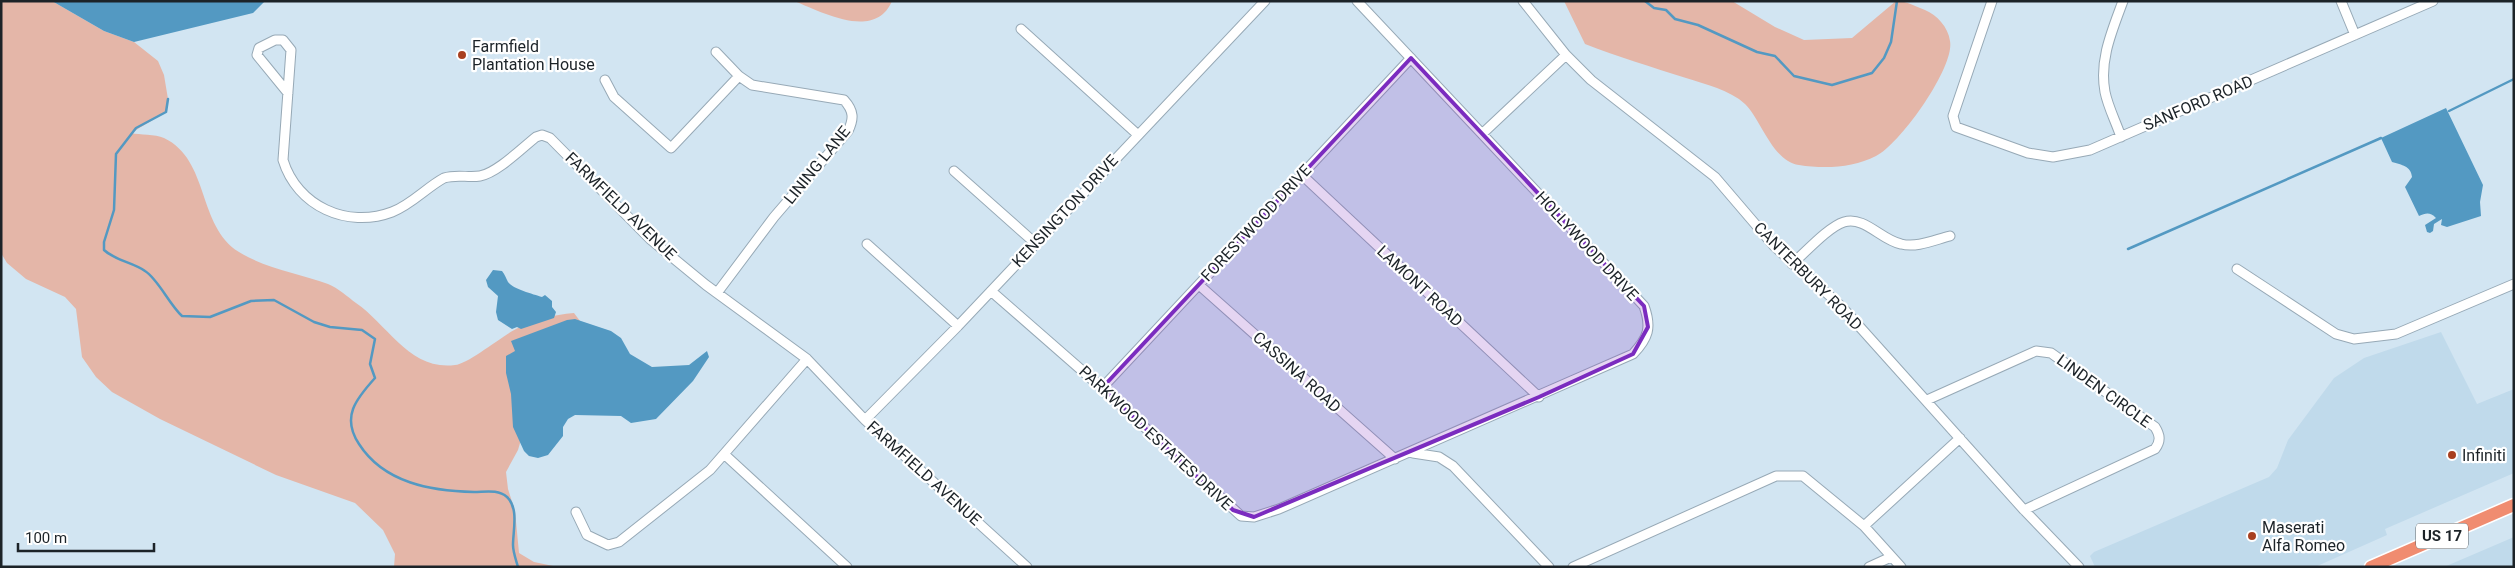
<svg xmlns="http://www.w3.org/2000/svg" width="2515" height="568" viewBox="0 0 2515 568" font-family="Roboto,sans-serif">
	<rect width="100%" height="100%" fill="#d2e5f2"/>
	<path fill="#c0daeb" d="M2441,332L2477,404L2514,389V473L2385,529L2387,535L2315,567H2095L2090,556L2094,552L2269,477L2277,468L2288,440L2334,378L2364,358Z
		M2514,537V567H2444Z"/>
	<path fill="#e4b6a8" d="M1,1H52L104,31L134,42L158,61L164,75L168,99L166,112L131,133C140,135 155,134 164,138C210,160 197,226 239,252C264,268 300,274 328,284C338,288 348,297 356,303C388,325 410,371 455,365C468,364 502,336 516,329C535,319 553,315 574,313L589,333L526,422L518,450L506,472L508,489L515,511L519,553L534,562L558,567H394L395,554L383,530L355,503L276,475L160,419L112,392L96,377L82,357L76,309L65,297L26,279L7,263L1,253Z
		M794,1H892C875,41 822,12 794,1Z
		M1564,1H1732L1775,27L1804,40L1852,38L1896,1C1906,1 1915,6 1925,10C1937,15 1948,27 1950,41C1955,67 1900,144 1876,156C1853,168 1824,169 1799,165C1772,161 1761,119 1745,104C1730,90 1705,84 1686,78C1652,67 1618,57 1585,44Z"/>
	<path fill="#5399c2" d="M52,1H265L253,13L134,42L104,31Z
		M2446,108L2483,185L2480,202L2481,216L2447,227L2441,225L2442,219L2434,224L2433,231L2430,233L2427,232L2425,225L2436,218C2430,212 2426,213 2419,216L2405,187L2412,177C2411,166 2402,165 2392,162L2381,138Z
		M493,270L502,271C505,275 506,278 508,282C513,289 533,294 542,297L545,295L552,301V307L556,312L554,318L521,329L517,327L512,329L498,320L496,312L498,296L488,287L486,280Z
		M575,319L611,331L621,338L630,354L652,367L689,365L707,351L709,357L693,381L656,419L631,423L621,416L575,415L568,419L563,427V436L548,455L538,458L529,456L524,451L513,427L511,394L506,373V356L515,351L511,341L567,320Z"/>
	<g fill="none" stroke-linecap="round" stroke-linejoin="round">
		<path stroke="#5399c2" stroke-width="2.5" d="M1645,1L1654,8L1666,10L1675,19L1698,25L1757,52L1775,56L1794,76L1832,85L1872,73L1884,58L1891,42L1897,1
			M168,99L166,112L136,128L116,154L114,210L104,242V250C116,261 132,262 145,271C158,279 169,304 182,316L210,317L251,301L274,300L314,322L330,327L362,330L375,339L370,364L375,378C356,399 341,417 359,444C384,483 431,491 474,492C485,492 498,489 507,497C519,508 513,531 513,545C513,552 516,560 518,567
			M2449,111L2514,79
			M2128,249L2381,138"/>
		<defs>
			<path id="minor" d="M1523,1L1566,55L1591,80L1715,177L1774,246L1841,306L2024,510L2079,567
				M1992,1L1953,116L1956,127L2028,153L2053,157L2090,150L2433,1
				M2341,1L2355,35
				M1021,29L1137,134
				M716,52L739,76L752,85L844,100C854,111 854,119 848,131L774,217L717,293
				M605,80L614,97L671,148L739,76
				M288,93L257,55L259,48L275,40H283L291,50L283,160C297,206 347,229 392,212C411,205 427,187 444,178C457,174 468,178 480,176C497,173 522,148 536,137L542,135L550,138L650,239L706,285L807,359L865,420L1027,567
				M1482,134L1566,55
				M2121,137C2116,122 2108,107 2105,92C2099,60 2112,31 2123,1
				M954,171L1035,243
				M1302,175L1539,397
				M867,244L958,326
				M1792,264C1805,253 1828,227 1844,222C1865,216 1881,240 1901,244C1917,248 1934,240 1950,236
				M2237,269L2336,334L2354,339L2396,334L2514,284
				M1199,285L1395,459
				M991,291L1102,388L1241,516L1254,517L1279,509L1633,354C1648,338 1652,328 1644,306L1357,1
				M1102,388L1411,58
				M1927,400L2036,351L2051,353L2155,427C2160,435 2161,441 2155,449L2024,510
				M865,420L958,326L1265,1
				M1413,453L1439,457L1453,466L1549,567
				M724,454L847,567
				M576,512L587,535L608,545L619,542L710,470L807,359
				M1864,526L1960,438
				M1573,567L1776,476H1803L1864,526L1901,567
				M1869,567L1891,557"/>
			<path id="highway" d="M2371,567L2514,505"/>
		</defs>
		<use href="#minor" stroke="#97a9b6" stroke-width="11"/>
		<use href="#highway" stroke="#fff" stroke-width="15"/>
		<use href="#minor" stroke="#fff" stroke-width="9"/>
		<use href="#highway" stroke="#f08c70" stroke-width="12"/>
	</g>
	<path fill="#7b2cbf" fill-opacity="0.2" stroke="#7b2cbf" stroke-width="4" stroke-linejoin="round" d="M1411,58L1644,306L1648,327L1633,354L1539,397L1254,517L1233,510L1102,388Z"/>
	<g fill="#a84020" stroke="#fff" stroke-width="2">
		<circle cx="462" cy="55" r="5"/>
		<circle cx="2452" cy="455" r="5"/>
		<circle cx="2252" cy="536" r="5"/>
	</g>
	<g text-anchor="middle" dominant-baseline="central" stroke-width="4.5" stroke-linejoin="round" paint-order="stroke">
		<rect fill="#fff" stroke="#606568" stroke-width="1" x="2416" y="523.5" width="52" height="25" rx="4"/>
		<g font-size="15" font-weight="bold" fill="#1c2328">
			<text x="2442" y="536">US 17</text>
		</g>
		<g font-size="16" fill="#1c2328" stroke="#fff" text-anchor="start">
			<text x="472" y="46">Farmfield<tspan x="472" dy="18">Plantation House</tspan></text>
			<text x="2462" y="455">Infiniti</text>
			<text x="2262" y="527">Maserati<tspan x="2262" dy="18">Alfa Romeo</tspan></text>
		</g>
		<g font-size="16" fill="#1c2328" stroke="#fff">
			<text transform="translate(2198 103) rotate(-23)">SANFORD ROAD</text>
			<text transform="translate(817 165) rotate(-51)">LINING LANE</text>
			<text transform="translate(621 206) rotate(44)">FARMFIELD AVENUE</text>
			<text transform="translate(1065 211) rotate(-47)">KENSINGTON DRIVE</text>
			<text transform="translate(1256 223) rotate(-47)">FORESTWOOD DRIVE</text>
			<text transform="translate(1587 246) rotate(47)">HOLLYWOOD DRIVE</text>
			<text transform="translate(1808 276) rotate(45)">CANTERBURY ROAD</text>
			<text transform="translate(1420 286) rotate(43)">LAMONT ROAD</text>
			<text transform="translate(1297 372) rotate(42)">CASSINA ROAD</text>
			<text transform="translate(2104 391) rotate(36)">LINDEN CIRCLE</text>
			<text transform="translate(1156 438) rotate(43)">PARKWOOD ESTATES DRIVE</text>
			<text transform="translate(924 473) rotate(42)">FARMFIELD AVENUE</text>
		</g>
	</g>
	<rect width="2515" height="568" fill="none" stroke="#1c2328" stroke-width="5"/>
	<path d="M18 543v8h136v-8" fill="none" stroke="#1c2328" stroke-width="2.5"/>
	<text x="25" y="543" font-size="15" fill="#1c2328" stroke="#ffffff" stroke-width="4" paint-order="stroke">100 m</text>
</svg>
